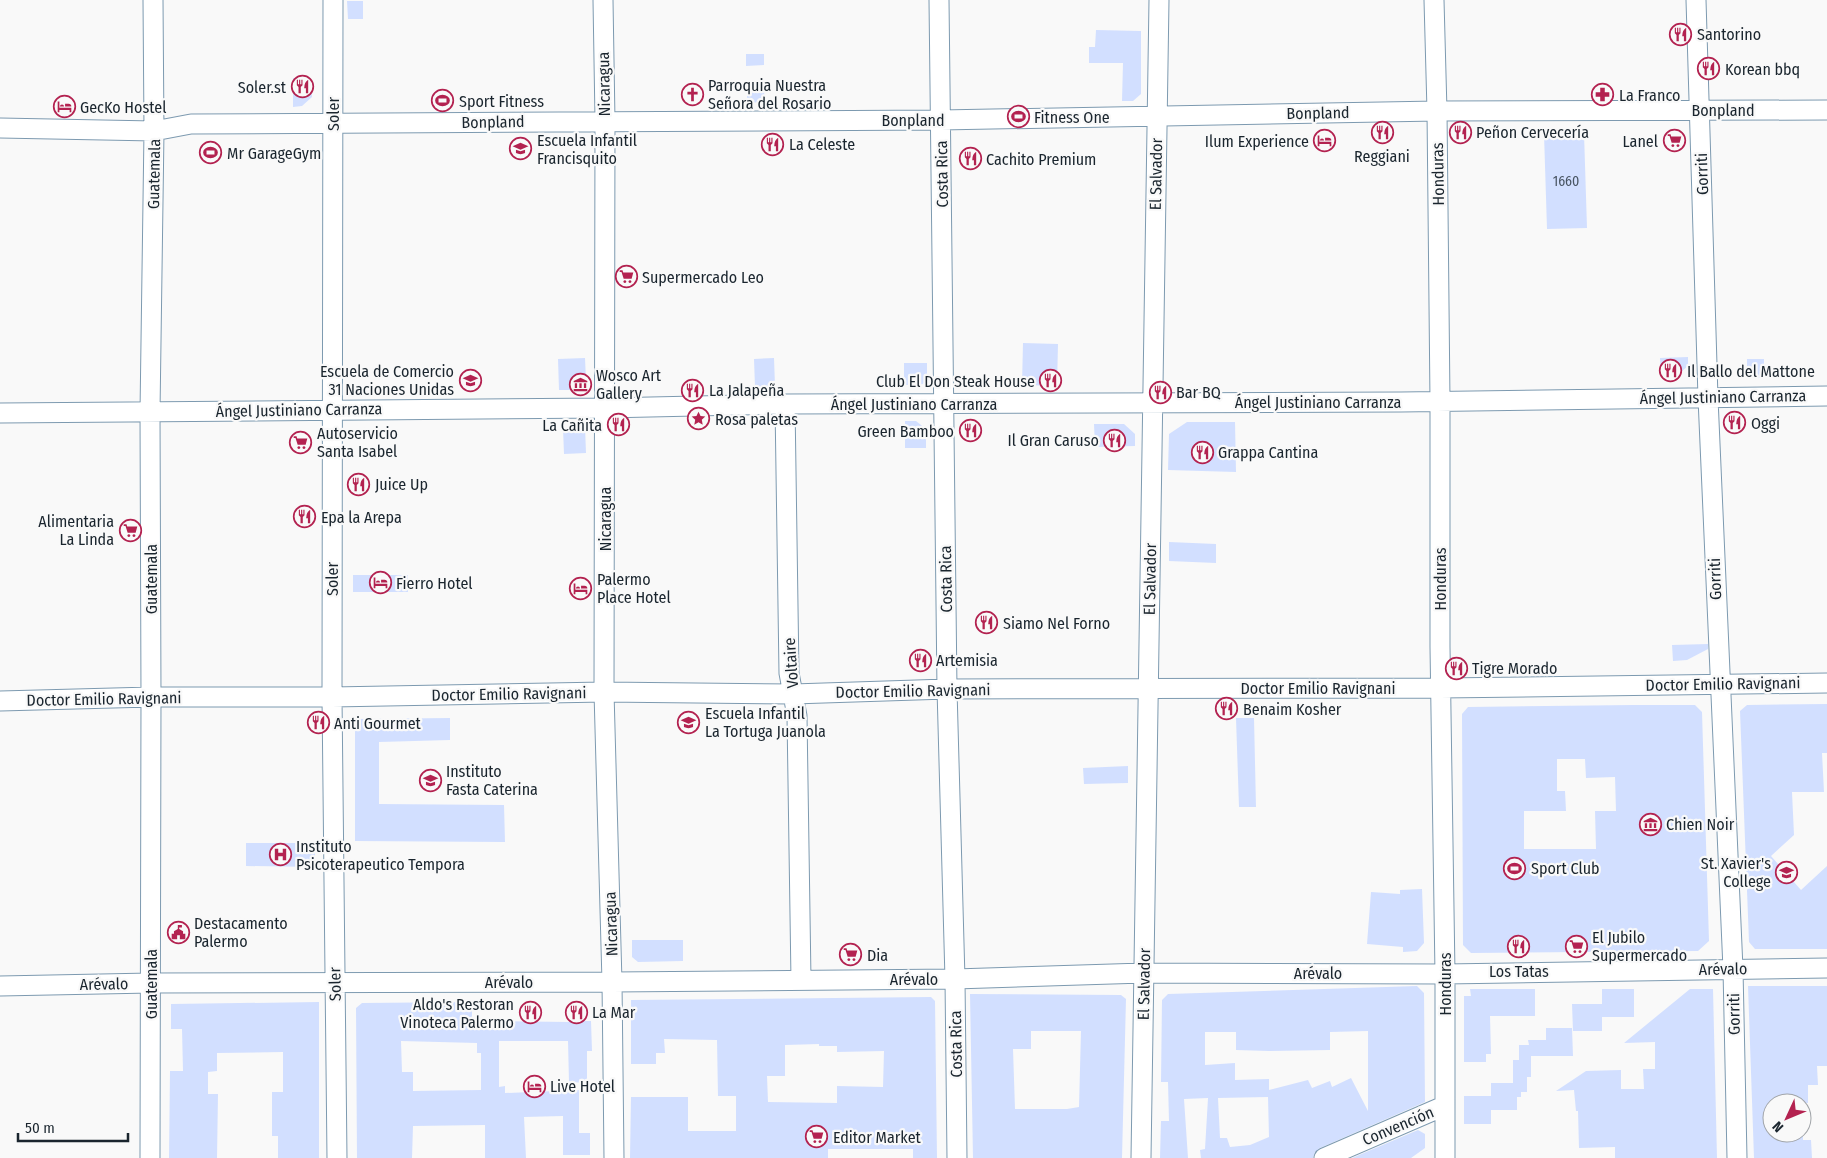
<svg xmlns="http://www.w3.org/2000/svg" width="1827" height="1158" viewBox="0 0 1827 1158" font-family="'Fira Sans Condensed',sans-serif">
	<rect width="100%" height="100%" fill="#f9f9f9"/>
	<path fill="#d2dfff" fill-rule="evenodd" d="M347,1H363V19H348Z
		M1096,30L1141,31V94L1133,101H1122L1123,63H1089V47H1095Z
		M746,54H764V65L746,66Z
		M293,78H311L312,97L302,106L293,107Z
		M747,91H764L765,102L747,103Z
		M1584,133L1587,228L1547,229L1544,134Z
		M1023,343L1058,344L1057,386L1022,385Z
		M1688,357V366L1676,376L1661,377L1660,358Z
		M585,358L586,381L585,385L579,390H559L558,359Z
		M774,358L775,386L755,387L754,359Z
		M1747,359H1764V378H1747Z
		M904,363H927V378L924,383L921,385H904Z
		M905,421H916L926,429V448H905Z
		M1187,422H1235L1236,472L1168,470L1169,434Z
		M1094,424H1124L1135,434V446L1095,447Z
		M585,427L586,453L564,454L563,428Z
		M1169,542L1216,544V563L1169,561Z
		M353,575H408V592H353Z
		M1708,644V649L1687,660L1673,661L1672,645Z
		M1827,704V753H1822L1824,792H1792L1794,835L1771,856L1801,890L1827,866V949H1755L1749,942L1740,711L1747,705Z
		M1633,705H1695L1702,712L1709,941L1698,951L1471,953L1463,945L1462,714L1468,707ZM1557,759H1585L1586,778L1615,777L1616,811H1595L1596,849H1524V811H1566L1565,791H1557Z
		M450,718V740L379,742V804L504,805L505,842L355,841V719Z
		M1236,718H1254L1256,807H1239Z
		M1128,766V783L1084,784L1083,768Z
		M246,843H315V867L246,866Z
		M1422,889L1424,943L1417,951L1403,952V947L1367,944L1371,892L1400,894V890Z
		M632,940H683V961L638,962L632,957Z
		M1417,986L1424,993L1425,1102L1320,1148L1315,1152L1313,1158H1201L1200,1150L1205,1149L1208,1098L1184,1099L1188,1158H1160L1161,1121H1169L1168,1082H1161L1162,1000L1168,994ZM1368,1031V1111L1351,1078L1332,1087L1330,1081L1312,1088L1308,1080L1269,1090V1079L1235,1080V1063L1205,1065V1032H1236V1050L1269,1051L1330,1050V1032ZM1268,1097L1269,1137L1250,1145L1230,1147L1227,1138H1220L1218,1098Z
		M1748,986H1827V1066H1817L1818,1085H1808V1103H1772V1133H1803V1140H1811L1812,1158H1754Z
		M1470,989H1535V1016H1490L1491,1054H1486V1062H1464V996H1471Z
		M1602,989H1634V1017H1602V1031H1573L1572,1004H1602Z
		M1690,989H1713L1717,1158H1615V1147L1579,1148L1578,1111H1576L1574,1090L1556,1091L1586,1071L1621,1070V1089H1644L1643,1069H1655V1042L1624,1043Z
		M970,994L1121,995L1126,999L1122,1158H973ZM1031,1031H1081L1079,1107L1067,1109H1015L1013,1049H1031Z
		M931,997L935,1001L937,1158H913V1149H828V1158H630L631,1097H688V1131H736V1096H718L717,1040L664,1039L665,1053H656V1064H631V1000ZM819,1044V1046H837V1052L884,1051L883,1087L837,1086V1103L768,1102L767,1076H785V1045Z
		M319,1002V1158H278V1136H272V1092H283V1052L217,1053V1071L208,1072V1094H218L217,1158H169L170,1071H183L182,1029H171V1004Z
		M472,1002V1021L569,1022V1021H591L592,1051H587V1083L569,1082L568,1041H499V1087L505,1086V1093L579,1090V1133H590V1155H563V1116L524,1117L526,1158H485V1125L413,1126L412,1158H357L356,1008L362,1003ZM401,1041L477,1043V1053H481V1090L413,1091V1072H402Z
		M1546,1028H1572L1573,1056H1531V1077H1527V1092H1521V1097H1517V1110H1491V1124H1464V1096H1491V1083H1513V1060H1519V1045H1529L1528,1040H1546Z
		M1418,1130L1425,1134V1148L1411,1158H1352Z"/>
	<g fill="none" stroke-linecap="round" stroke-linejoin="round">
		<defs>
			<path id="minor" d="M333,0L332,697L337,1158
				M603,0L605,120L604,692L612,982L614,1158
				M939,0L947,689L955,979L957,1158
				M1434,0L1437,111L1440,401V647L1445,974V1158
				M1696,0L1708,398L1733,969L1737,1158
				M0,128L154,131L191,124L941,120L1437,111L1827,110
				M785,404L789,673L797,716L801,980
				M0,413L605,408L785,404L1401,402L1827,396
				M0,701L151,697H332L604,692L793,694L947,689L1440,688L1827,683
				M0,986L151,983L612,982L955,979L1144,973L1445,974L1827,968
				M150,1158L151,697L150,412L154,131L153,0
				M1141,1158L1159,0
				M1324,1158L1444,1106"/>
		</defs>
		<use href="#minor" stroke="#7d9ab0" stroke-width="21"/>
		<use href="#minor" stroke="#fff" stroke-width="19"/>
	</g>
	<defs>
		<symbol id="restaurant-ring" viewBox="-11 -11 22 22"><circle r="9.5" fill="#f9f9f9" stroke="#b32250" stroke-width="1.5"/><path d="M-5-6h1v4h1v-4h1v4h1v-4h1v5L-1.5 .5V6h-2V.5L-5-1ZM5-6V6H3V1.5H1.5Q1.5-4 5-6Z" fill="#b32250"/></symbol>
		<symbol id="church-ring" viewBox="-11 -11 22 22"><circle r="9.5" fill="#f9f9f9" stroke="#b32250" stroke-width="1.5"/><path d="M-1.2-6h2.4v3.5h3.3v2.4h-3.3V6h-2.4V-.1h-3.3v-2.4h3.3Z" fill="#b32250"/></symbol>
		<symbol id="pharmacy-ring" viewBox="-11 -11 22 22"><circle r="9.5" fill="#f9f9f9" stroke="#b32250" stroke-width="1.5"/><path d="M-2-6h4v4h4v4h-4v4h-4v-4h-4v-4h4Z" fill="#b32250"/></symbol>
		<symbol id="stadium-ring" viewBox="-11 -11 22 22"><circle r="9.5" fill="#f9f9f9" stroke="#b32250" stroke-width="1.5"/><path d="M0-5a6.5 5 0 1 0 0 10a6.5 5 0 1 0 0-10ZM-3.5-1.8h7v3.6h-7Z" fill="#b32250"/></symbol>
		<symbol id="hotel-ring" viewBox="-11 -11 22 22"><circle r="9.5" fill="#f9f9f9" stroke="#b32250" stroke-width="1.5"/><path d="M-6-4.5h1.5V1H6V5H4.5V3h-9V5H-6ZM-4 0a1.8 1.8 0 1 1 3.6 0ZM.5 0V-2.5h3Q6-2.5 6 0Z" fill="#b32250"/></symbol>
		<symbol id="supermarket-ring" viewBox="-11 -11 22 22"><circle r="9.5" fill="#f9f9f9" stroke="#b32250" stroke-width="1.5"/><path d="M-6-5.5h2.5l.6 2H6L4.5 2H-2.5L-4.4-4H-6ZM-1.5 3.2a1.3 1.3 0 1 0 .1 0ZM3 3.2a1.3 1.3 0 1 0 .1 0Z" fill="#b32250"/></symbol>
		<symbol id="school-ring" viewBox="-11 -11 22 22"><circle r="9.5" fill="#f9f9f9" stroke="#b32250" stroke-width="1.5"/><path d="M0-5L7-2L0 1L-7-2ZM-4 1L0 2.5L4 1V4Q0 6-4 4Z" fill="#b32250"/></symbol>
		<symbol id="museum-ring" viewBox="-11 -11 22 22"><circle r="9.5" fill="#f9f9f9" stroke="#b32250" stroke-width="1.5"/><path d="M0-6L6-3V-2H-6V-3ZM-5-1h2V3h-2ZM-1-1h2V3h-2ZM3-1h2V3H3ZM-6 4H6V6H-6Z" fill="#b32250"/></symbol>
		<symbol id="sight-ring" viewBox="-11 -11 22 22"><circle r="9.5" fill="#f9f9f9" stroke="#b32250" stroke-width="1.5"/><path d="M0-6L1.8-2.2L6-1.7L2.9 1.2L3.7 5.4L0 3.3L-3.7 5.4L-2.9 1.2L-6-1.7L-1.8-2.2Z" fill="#b32250"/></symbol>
		<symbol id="hospital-ring" viewBox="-11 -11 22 22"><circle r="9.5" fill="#f9f9f9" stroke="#b32250" stroke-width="1.5"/><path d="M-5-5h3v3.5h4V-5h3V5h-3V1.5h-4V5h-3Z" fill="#b32250"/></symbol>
		<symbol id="university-ring" viewBox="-11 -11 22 22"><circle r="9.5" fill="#f9f9f9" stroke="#b32250" stroke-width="1.5"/><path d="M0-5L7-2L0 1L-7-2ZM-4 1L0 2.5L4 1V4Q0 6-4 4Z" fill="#b32250"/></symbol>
		<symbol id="civic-ring" viewBox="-11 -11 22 22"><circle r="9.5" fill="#f9f9f9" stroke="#b32250" stroke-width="1.5"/><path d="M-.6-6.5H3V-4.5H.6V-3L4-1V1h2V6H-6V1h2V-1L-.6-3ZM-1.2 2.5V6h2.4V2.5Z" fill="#b32250"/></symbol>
	</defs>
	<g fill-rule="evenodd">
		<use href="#restaurant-ring" x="1668" y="22" width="25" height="25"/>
		<use href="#restaurant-ring" x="1696" y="56" width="25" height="25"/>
		<use href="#restaurant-ring" x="290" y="74" width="25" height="25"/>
		<use href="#church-ring" x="680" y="82" width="25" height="25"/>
		<use href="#pharmacy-ring" x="1590" y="82" width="25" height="25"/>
		<use href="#stadium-ring" x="430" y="88" width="25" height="25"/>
		<use href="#hotel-ring" x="52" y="94" width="25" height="25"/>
		<use href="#stadium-ring" x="1006" y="104" width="25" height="25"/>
		<use href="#restaurant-ring" x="1370" y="120" width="25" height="25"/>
		<use href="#restaurant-ring" x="1448" y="120" width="25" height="25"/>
		<use href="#hotel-ring" x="1312" y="128" width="25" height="25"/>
		<use href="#supermarket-ring" x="1662" y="128" width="25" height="25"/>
		<use href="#restaurant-ring" x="760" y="132" width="25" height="25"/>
		<use href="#school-ring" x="508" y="136" width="25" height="25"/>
		<use href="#stadium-ring" x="198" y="140" width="25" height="25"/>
		<use href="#restaurant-ring" x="958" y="146" width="25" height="25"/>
		<use href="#supermarket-ring" x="614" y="264" width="25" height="25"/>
		<use href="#restaurant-ring" x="1658" y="358" width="25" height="25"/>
		<use href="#school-ring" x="458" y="368" width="25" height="25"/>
		<use href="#restaurant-ring" x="1038" y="368" width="25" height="25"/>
		<use href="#museum-ring" x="568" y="372" width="25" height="25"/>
		<use href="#restaurant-ring" x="680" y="378" width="25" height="25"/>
		<use href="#restaurant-ring" x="1148" y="380" width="25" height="25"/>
		<use href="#sight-ring" x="686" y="406" width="25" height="25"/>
		<use href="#restaurant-ring" x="1722" y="410" width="25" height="25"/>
		<use href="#restaurant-ring" x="606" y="412" width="25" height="25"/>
		<use href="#restaurant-ring" x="958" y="418" width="25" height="25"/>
		<use href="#restaurant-ring" x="1102" y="428" width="25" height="25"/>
		<use href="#supermarket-ring" x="288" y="430" width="25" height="25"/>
		<use href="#restaurant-ring" x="1190" y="440" width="25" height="25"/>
		<use href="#restaurant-ring" x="346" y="472" width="25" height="25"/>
		<use href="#restaurant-ring" x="292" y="504" width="25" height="25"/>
		<use href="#supermarket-ring" x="118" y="518" width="25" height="25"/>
		<use href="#hotel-ring" x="368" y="570" width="25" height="25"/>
		<use href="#hotel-ring" x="568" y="576" width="25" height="25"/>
		<use href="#restaurant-ring" x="974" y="610" width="25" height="25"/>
		<use href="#restaurant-ring" x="908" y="648" width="25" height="25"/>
		<use href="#restaurant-ring" x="1444" y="656" width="25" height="25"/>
		<use href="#restaurant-ring" x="1214" y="696" width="25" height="25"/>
		<use href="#school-ring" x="676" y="710" width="25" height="25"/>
		<use href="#restaurant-ring" x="306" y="710" width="25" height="25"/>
		<use href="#school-ring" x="418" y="768" width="25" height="25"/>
		<use href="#museum-ring" x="1638" y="812" width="25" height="25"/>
		<use href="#hospital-ring" x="268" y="842" width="25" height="25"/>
		<use href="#stadium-ring" x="1502" y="856" width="25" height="25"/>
		<use href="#university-ring" x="1774" y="860" width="25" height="25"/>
		<use href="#civic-ring" x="166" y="920" width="25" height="25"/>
		<use href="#supermarket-ring" x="1564" y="934" width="25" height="25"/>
		<use href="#restaurant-ring" x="1506" y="934" width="25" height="25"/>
		<use href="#supermarket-ring" x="838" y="942" width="25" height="25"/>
		<use href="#restaurant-ring" x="564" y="1000" width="25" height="25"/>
		<use href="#restaurant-ring" x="518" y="1000" width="25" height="25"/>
		<use href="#hotel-ring" x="522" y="1074" width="25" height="25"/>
		<use href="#supermarket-ring" x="804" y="1124" width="25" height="25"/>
	</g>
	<g text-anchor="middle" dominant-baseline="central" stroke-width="4.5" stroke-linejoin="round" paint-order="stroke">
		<g font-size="14" fill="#485462">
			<text x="1566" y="181">1660</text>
		</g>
		<g font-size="16" fill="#1a252e" stroke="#f9f9f9" text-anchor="start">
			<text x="1697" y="34">Santorino</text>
			<text x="1725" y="69">Korean bbq</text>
			<text x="708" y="85">Parroquia Nuestra<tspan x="708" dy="18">Señora del Rosario</tspan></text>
			<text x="286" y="87" text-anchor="end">Soler.st</text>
			<text x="1619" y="95">La Franco</text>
			<text x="459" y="101">Sport Fitness</text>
			<text x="80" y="107">GecKo Hostel</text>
			<text x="1034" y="117">Fitness One</text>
			<text x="1476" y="132">Peñon Cervecería</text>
			<text x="537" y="140">Escuela Infantil<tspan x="537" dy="18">Francisquito</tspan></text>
			<text x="1309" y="141" text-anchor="end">Ilum Experience</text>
			<text x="1658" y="141" text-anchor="end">Lanel</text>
			<text x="789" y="144">La Celeste</text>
			<text x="227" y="153">Mr GarageGym</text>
			<text x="1382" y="156" text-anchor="middle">Reggiani</text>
			<text x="986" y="159">Cachito Premium</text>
			<text x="642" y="277">Supermercado Leo</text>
			<text x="454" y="371" text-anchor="end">Escuela de Comercio<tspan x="454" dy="18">31 Naciones Unidas</tspan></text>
			<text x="1687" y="371">Il Ballo del Mattone</text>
			<text x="596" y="375">Wosco Art<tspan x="596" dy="18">Gallery</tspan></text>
			<text x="1035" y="381" text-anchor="end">Club El Don Steak House</text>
			<text x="709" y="390">La Jalapeña</text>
			<text x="1176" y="392">Bar BQ</text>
			<text x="715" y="419">Rosa paletas</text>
			<text x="1751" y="423">Oggi</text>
			<text x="602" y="425" text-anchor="end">La Cañita</text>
			<text x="954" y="431" text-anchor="end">Green Bamboo</text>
			<text x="317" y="433">Autoservicio<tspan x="317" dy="18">Santa Isabel</tspan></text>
			<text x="1099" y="440" text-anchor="end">Il Gran Caruso</text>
			<text x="1218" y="452">Grappa Cantina</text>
			<text x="375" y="484">Juice Up</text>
			<text x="321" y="517">Epa la Arepa</text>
			<text x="114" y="521" text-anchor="end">Alimentaria<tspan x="114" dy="18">La Linda</tspan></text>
			<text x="597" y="579">Palermo<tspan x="597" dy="18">Place Hotel</tspan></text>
			<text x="396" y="583">Fierro Hotel</text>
			<text x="1003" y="623">Siamo Nel Forno</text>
			<text x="936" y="660">Artemisia</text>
			<text x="1472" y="668">Tigre Morado</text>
			<text x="1243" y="709">Benaim Kosher</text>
			<text x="705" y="713">Escuela Infantil<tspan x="705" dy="18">La Tortuga Juanola</tspan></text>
			<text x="334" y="723">Anti Gourmet</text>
			<text x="446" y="771">Instituto<tspan x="446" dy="18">Fasta Caterina</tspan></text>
			<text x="1666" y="824">Chien Noir</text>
			<text x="296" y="846">Instituto<tspan x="296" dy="18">Psicoterapeutico Tempora</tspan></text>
			<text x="1771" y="863" text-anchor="end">St. Xavier's<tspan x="1771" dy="18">College</tspan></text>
			<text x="1531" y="868">Sport Club</text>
			<text x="194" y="923">Destacamento<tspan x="194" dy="18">Palermo</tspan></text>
			<text x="1592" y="937">El Jubilo<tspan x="1592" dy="18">Supermercado</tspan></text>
			<text x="867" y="955">Dia</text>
			<text x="1519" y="971" text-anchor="middle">Los Tatas</text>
			<text x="514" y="1004" text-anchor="end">Aldo's Restoran<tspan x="514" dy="18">Vinoteca Palermo</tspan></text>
			<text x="592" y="1012">La Mar</text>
			<text x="550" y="1086">Live Hotel</text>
			<text x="833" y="1137">Editor Market</text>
		</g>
		<g font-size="16" fill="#1a252e" stroke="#f9f9f9">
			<text transform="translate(604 84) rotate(-91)">Nicaragua</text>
			<text x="1723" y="110">Bonpland</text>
			<text transform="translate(1318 113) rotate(-1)">Bonpland</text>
			<text transform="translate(333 114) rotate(-90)">Soler</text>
			<text x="913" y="120">Bonpland</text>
			<text transform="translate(493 122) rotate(-1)">Bonpland</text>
			<text transform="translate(154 174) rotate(-89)">Guatemala</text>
			<text transform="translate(942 174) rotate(-91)">Costa Rica</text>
			<text transform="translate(1156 174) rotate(-89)">El Salvador</text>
			<text transform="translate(1438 174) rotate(-91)">Honduras</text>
			<text transform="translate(1702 174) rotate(-92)">Gorriti</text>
			<text transform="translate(1723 397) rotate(-1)">Ángel Justiniano Carranza</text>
			<text x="1318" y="402">Ángel Justiniano Carranza</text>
			<text x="914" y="404">Ángel Justiniano Carranza</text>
			<text transform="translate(299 410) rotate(-1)">Ángel Justiniano Carranza</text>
			<text transform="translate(605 519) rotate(-90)">Nicaragua</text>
			<text transform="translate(151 579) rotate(-90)">Guatemala</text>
			<text transform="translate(332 579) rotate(-90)">Soler</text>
			<text transform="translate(946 579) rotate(-91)">Costa Rica</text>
			<text transform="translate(1150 579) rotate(-89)">El Salvador</text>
			<text transform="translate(1440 579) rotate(-90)">Honduras</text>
			<text transform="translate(1715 579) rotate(-92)">Gorriti</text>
			<text transform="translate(791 663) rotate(-94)">Voltaire</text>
			<text transform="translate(1723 684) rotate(-1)">Doctor Emilio Ravignani</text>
			<text x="1318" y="688">Doctor Emilio Ravignani</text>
			<text transform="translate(913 691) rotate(-1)">Doctor Emilio Ravignani</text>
			<text transform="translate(509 694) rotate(-1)">Doctor Emilio Ravignani</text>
			<text transform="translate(104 699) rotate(-1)">Doctor Emilio Ravignani</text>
			<text transform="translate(611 924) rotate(-92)">Nicaragua</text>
			<text transform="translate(1723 969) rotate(-1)">Arévalo</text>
			<text x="1318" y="973">Arévalo</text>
			<text x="914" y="979">Arévalo</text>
			<text x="509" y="982">Arévalo</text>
			<text transform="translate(104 984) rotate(-1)">Arévalo</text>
			<text transform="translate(151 984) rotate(-90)">Guatemala</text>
			<text transform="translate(335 984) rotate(-91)">Soler</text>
			<text transform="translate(1144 984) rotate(-89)">El Salvador</text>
			<text transform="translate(1445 984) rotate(-90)">Honduras</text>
			<text transform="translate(1734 1014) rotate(-91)">Gorriti</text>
			<text transform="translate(956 1044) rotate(-91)">Costa Rica</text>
			<text transform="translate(1398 1126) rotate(-23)">Convención</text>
		</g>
	</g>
	<g transform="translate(1787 1118) rotate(226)"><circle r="24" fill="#f9f9f9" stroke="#a0a4a8"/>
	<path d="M0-4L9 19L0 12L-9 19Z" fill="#b32250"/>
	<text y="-8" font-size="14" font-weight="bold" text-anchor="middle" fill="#1a252e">N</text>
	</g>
	<path d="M18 1133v8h110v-8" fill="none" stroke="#1a252e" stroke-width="2.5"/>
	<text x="25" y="1133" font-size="15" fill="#1a252e" stroke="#f9f9f9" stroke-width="4" paint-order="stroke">50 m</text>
</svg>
